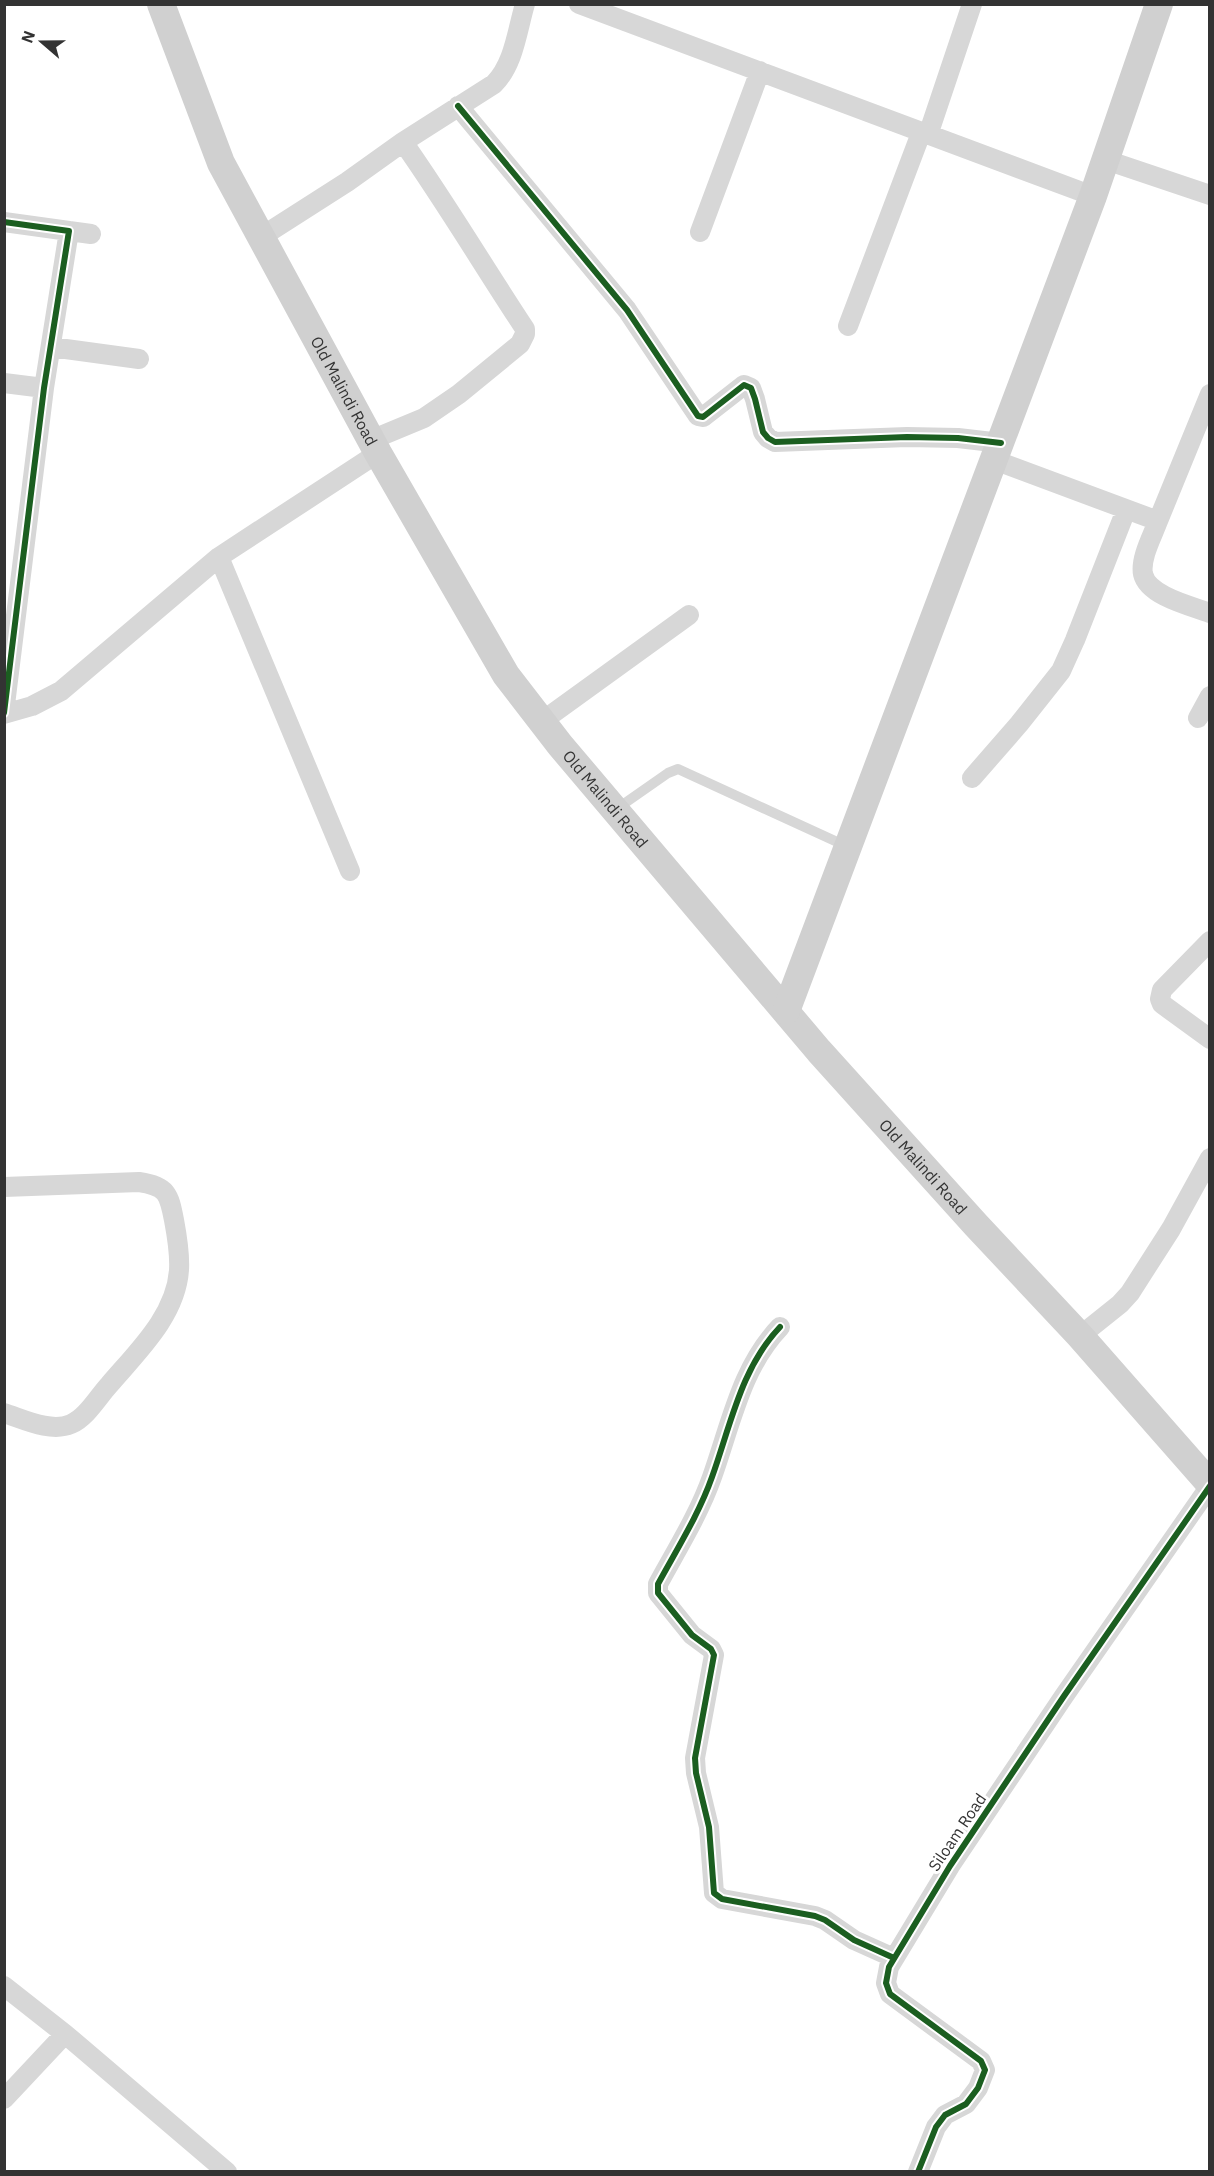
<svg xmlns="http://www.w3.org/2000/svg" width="1214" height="2176" viewBox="0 0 1214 2176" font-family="'IBM Plex Sans',sans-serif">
	<rect width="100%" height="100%" fill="#fff"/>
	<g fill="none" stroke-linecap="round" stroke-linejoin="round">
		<path stroke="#d7d7d7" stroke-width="10" d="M615,810L668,773L678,769L846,846"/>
		<path stroke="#d7d7d7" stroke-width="20" d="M579,4L1093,196
			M458,106L627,310L698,416L703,417L744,385L751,388L755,399L763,432L768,438L775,442L907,437L958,438L1001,443
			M928,135L972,4
			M1106,160L1210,195
			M4,222L69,231L44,388L4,713
			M69,231L91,234
			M700,232L760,71
			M261,237L347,182L403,142L494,84C514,64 517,31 525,4
			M848,326L921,133
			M51,347L139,359
			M4,383L44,388
			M371,440L424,418L459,394L520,344L525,334V329C484,267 446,203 403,142
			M994,460L1158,521L1210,394
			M1158,521C1153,535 1140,558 1143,574C1148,596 1191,606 1210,613
			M219,557L350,871
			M4,714L32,706L61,691L219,557L378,453
			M1198,718L1210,696
			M541,722L689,615
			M972,778L1019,724L1061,671L1075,640L1126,510
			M1210,941L1162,990L1160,999L1162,1004L1210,1039
			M4,1187L139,1182C167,1186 169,1194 174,1220C177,1236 180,1254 179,1270C176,1316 137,1352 109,1385C98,1397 86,1418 71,1424C51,1433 23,1419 4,1413
			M780,1327C741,1368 731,1424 712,1477C699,1514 677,1549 658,1584V1593L692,1635L711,1649L714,1655L695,1758L696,1773L709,1827L714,1893L722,1899L815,1916L825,1920L854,1940L894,1958
			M1080,1336L1120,1304L1130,1293L1171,1229L1210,1158
			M4,1986L65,2034L227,2172
			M4,2099L65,2034
			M918,2172L936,2127L945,2115L966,2104L978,2088L985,2070L981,2061L890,1994L886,1983L889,1967L950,1866L1064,1696L1210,1486"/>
		<g stroke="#d0d0d0" stroke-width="28">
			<path id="s1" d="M161,4L221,163L378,453L506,675L560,745L819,1051L976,1225L1080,1336L1210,1484"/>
			<path d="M786,1011L1093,196L1159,4"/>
		</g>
		<defs>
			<path id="cycleway" d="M458,106L627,310L698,416L703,417L744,385L751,388L755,399L763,432L768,438L775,442L907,437L958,438L1001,443
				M4,222L69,231L44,388L4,713
				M780,1327C741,1368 731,1424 712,1477C699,1514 677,1549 658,1584V1593L692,1635L711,1649L714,1655L695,1758L696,1773L709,1827L714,1893L722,1899L815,1916L825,1920L854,1940L894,1958
				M918,2172L936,2127L945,2115L966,2104L978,2088L985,2070L981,2061L890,1994L886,1983L889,1967L950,1866L1064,1696L1210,1486"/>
		</defs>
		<use href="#cycleway" stroke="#fff" stroke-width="10"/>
		<use href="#cycleway" stroke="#1b5e20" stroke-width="6"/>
	</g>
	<g text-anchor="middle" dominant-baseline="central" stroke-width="6" stroke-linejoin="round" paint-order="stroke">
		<g font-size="16" fill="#333" stroke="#fff">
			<text stroke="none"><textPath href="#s1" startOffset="429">Old Malindi Road</textPath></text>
			<text stroke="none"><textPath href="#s1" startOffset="915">Old Malindi Road</textPath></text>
			<text stroke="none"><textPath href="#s1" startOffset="1401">Old Malindi Road</textPath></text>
			<text transform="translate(957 1832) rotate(-56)">Siloam Road</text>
		</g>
	</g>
	<rect width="1214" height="2176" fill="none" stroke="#333333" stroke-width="12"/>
	<g transform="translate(42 42) rotate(290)" stroke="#ffffff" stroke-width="4.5" paint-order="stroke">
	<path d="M0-4.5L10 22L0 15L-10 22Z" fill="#333333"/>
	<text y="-9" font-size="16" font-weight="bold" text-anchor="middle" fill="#333333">N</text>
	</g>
</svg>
